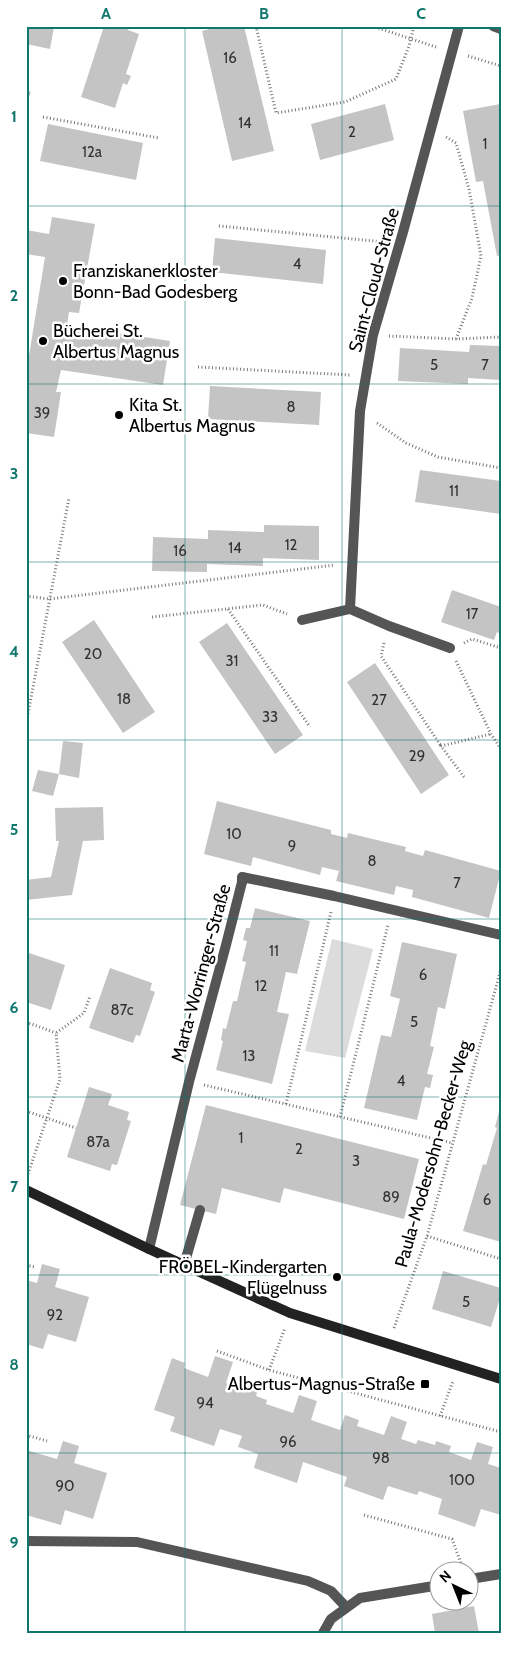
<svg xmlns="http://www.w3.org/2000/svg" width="527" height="1659" viewBox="0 0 527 1659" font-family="Cabin,sans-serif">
	<rect width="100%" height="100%" fill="#fff"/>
	<path fill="#dcdcdc" d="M332,939L373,949L345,1058L305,1051Z"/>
	<path fill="#c4c4c4" d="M26,26L54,27L50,49L26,44Z
		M104,26H129L128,30L139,34L126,74L131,76L127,85L123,83L115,108L81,97Z
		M221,26H244L274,151L232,161L202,31Z
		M26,90L31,92L26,105Z
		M385,104L394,140L320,160L311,124Z
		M500,104L501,255L497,256L483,181L476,182L463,111Z
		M48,124L143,143L136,180L40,161Z
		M52,217L95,224L79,313L69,312L67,325L170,341L163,385L61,370L56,392H61L54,437L26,433V374L45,257L26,254V230L49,234Z
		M215,238L326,250L323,284L212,272Z
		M470,345L501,346V380L468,378V384L398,381L400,348L469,352Z
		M210,386L321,392L319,425L208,419Z
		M420,470L501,481V514L415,502Z
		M264,525L319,526V560L263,558V566L207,564V572L152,571L153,537L208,539V530L264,532Z
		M452,590L501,607V634L497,632L494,640L441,622Z
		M94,620L155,712L123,733L62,642Z
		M227,623L303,735L275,754L199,642Z
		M375,663L449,775L421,794L347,682Z
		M63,741L83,743L79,778L59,774L53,796L32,791L38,770L59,774Z
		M217,801L331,830V834L347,838L348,833L406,847L405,851L423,856L425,850L501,871L489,918L412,897L413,890L396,886L394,895L336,881L339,871L322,867L320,875L253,857L251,866L204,854Z
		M103,807L104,840L83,841L72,895L26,900V880L51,877L59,841H56L55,808Z
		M255,908L310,921L297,974L286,972L277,1012L289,1014L272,1084L216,1070L223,1041L221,1040L223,1028L226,1029L233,1001H237L246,962L242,961L247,941L243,940L246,928H250Z
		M402,942L457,954L445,1009L438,1007L430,1046L434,1047L427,1074L433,1075L430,1088L425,1087L417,1120L364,1108L381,1035L391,1037L400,999L390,996Z
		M26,952L65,965L51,1010L26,1002Z
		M110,968L152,983L150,990L155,992L140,1036L136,1035L133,1043L89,1028Z
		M89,1087L112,1094L108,1105L129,1112L127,1120L131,1121L117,1165L112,1164L110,1171L67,1157Z
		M206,1105L419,1159L404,1219L284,1188L280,1203L222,1188L216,1214L180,1205Z
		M500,1108H501V1242L463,1231L483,1164L486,1165L497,1128L495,1127Z
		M42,1264L60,1269L55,1287L89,1297L76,1342L48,1334L43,1349L26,1344V1280L37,1283Z
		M443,1271L501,1288V1295L491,1327L432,1309Z
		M215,1356L233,1362L226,1383L240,1387L242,1383L258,1389L256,1396L267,1400L266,1404L293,1413L299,1395L317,1401L311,1420L340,1430L345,1415L359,1420L357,1426L384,1435L391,1416L407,1422L401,1439L416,1444L418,1440L435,1445L436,1441L451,1446L449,1452L471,1460L477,1442L493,1447L488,1464L501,1468V1515L481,1509L475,1527L438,1514L442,1499L419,1491L417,1495L388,1486L383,1500L344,1486L347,1477L303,1462L297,1483L254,1468L258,1454L238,1447L242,1436L220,1429L214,1446L170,1431L175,1417L154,1410L172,1358L185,1363L184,1368L208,1377Z
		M63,1441L79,1446L74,1463L107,1473L93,1519L65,1510L61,1525L26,1515L28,1500H26V1450L57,1459Z
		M474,1606L479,1633H435L432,1614Z"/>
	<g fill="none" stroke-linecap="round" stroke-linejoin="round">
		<path stroke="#777" stroke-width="3" stroke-dasharray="1 2.5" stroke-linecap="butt" d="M256,26L276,113L345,102L396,79L409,46L414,26
			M372,26L436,47
			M468,56L501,66
			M26,80H27
			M43,117L159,138
			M446,137L456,143L469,189L481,256L472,298L456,339
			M219,226L384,242
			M389,336L456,339L501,337
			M198,367L350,375
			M377,423L406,443L438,457L501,468
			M26,596L49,599L335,565
			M228,609L310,727
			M152,617L263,605L287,614
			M384,643L381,656L441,746
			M464,643L472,639L501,648
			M456,661L491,734L501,749
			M26,724L69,498
			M464,777L441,746L491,734
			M26,1022L56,1033
			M204,1085L452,1143
			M286,1104L331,912
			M26,1111L76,1128
			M340,1117L388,925
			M28,1174L60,1079L56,1033L84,1013L90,996
			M427,1236L501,1259
			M26,1265L35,1267
			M394,1328L427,1236L501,969
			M217,1351L269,1370L501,1432
			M269,1370L285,1328
			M440,1416L453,1381
			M26,1435L47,1441
			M364,1515L452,1539L462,1566"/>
		<path stroke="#555" stroke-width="10" d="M242,882V877L334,896L501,935
			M184,1265L200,1210
			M26,1541L137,1542L308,1581L331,1591L346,1607"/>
		<path stroke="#555" stroke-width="10" d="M493,26L501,29
			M302,620L350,609
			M450,648L389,626L350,609L360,411L373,335L403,232L459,26
			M149,1249L189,1082L226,945L242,882
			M470,1579L501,1574
			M323,1633L331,1619L360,1598L440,1585"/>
		<path stroke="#222" stroke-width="10" d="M26,1190L149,1249L290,1313L501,1379"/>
	</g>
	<path fill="none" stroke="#0f766e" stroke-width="1" stroke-opacity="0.55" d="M185,26V1633M342,26V1633M26,206H501M26,384H501M26,562H501M26,740H501M26,919H501M26,1097H501M26,1275H501M26,1453H501"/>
	<g fill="#000" stroke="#fff" stroke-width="2">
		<circle cx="63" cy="281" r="5"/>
		<circle cx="43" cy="341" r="5"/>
		<circle cx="119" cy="415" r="5"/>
		<circle cx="337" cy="1277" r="5"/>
		<rect x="420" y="1379" width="10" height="10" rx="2.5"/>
	</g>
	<g text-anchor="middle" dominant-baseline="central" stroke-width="5" stroke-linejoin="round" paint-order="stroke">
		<g font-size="15" fill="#313131">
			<text x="230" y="58">16</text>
			<text x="245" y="123">14</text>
			<text x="352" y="132">2</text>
			<text x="485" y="144">1</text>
			<text x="92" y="152">12a</text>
			<text x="297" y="264">4</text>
			<text x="434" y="365">5</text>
			<text x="485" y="365">7</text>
			<text x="291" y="407">8</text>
			<text x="42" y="413">39</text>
			<text x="454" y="491">11</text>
			<text x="291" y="545">12</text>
			<text x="235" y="548">14</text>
			<text x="180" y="551">16</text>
			<text x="472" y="614">17</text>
			<text x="93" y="654">20</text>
			<text x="232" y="661">31</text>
			<text x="124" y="699">18</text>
			<text x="379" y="700">27</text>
			<text x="270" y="717">33</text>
			<text x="417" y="756">29</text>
			<text x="234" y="834">10</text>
			<text x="292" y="846">9</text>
			<text x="372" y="861">8</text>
			<text x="457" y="883">7</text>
			<text x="274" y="951">11</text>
			<text x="423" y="975">6</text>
			<text x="261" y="986">12</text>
			<text x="122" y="1010">87c</text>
			<text x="414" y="1022">5</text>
			<text x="249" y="1056">13</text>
			<text x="401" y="1081">4</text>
			<text x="241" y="1138">1</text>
			<text x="98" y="1142">87a</text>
			<text x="299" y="1149">2</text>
			<text x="356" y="1161">3</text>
			<text x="391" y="1197">89</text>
			<text x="487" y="1200">6</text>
			<text x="466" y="1302">5</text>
			<text x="55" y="1315">92</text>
			<text x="205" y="1403">94</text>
			<text x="288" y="1442">96</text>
			<text x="381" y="1458">98</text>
			<text x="462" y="1480">100</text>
			<text x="65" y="1486">90</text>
		</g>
		<g font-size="18" fill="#000" stroke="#fff" text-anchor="start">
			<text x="73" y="271">Franziskanerkloster<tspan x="73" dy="21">Bonn-Bad Godesberg</tspan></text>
			<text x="53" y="331">Bücherei St.<tspan x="53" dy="21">Albertus Magnus</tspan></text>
			<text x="129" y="405">Kita St.<tspan x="129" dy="21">Albertus Magnus</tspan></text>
			<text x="327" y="1267" text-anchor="end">FRÖBEL-Kindergarten<tspan x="327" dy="21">Flügelnuss</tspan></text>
			<text x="415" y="1384" text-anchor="end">Albertus-Magnus-Straße</text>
		</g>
		<g font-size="18" fill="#000" stroke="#fff">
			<text transform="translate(374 280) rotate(-75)">Saint-Cloud-Straße</text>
			<text transform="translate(201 973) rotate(-75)">Marta-Worringer-Straße</text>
			<text transform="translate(433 1154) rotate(-74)">Paula-Modersohn-Becker-Weg</text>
		</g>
	</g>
	<rect width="527" height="1659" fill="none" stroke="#ffffff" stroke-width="55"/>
	<g transform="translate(454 1586) rotate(317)"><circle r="24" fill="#ffffff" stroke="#999999"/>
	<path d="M0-4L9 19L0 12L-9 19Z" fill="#000000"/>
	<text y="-8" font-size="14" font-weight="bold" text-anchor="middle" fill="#000000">N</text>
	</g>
	<rect x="28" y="28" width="472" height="1604" fill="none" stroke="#0f766e" stroke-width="2"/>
	<g font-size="16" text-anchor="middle" font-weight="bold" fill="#0f766e">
		<text x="106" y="19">A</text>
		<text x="264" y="19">B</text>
		<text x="421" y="19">C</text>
		<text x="14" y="122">1</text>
		<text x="14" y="301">2</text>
		<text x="14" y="479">3</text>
		<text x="14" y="657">4</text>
		<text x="14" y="835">5</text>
		<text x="14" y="1013">6</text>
		<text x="14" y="1192">7</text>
		<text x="14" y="1370">8</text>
		<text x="14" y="1548">9</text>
	</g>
</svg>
